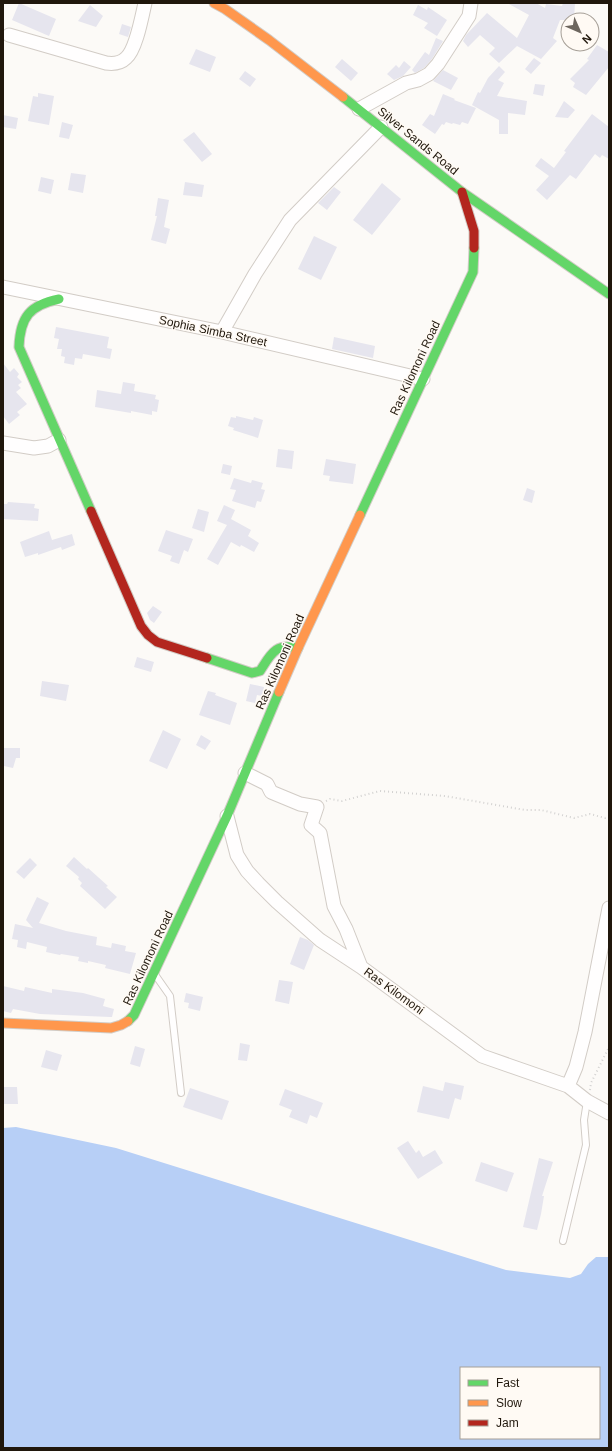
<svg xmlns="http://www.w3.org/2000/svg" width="612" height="1451" viewBox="0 0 612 1451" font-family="Arial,sans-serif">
	<rect width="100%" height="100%" fill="#fcfaf7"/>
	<path fill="#b7cff6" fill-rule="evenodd" d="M16,1127L116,1148L506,1270L570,1278L581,1274L588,1264L596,1257H609V1448H3V1128ZM461,1368H599V1438H461Z"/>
	<path fill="#e6e5ee" d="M19,3L56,19L49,36L12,20Z
		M507,3H536L545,8L546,4L562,6L563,3H575L574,20H560L553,38L557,41L541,59L517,46L499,63L489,54L495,48L480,35L468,47L463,41L466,35L487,13L517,38L529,15Z
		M90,5L103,16L96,27L78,21Z
		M418,5L427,10L428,7L447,20L437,36L424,28L428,23L413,15Z
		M122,24L131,27L128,37L119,34Z
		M436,38L443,41L432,59L424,68L415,73L412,70L425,52L429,55Z
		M597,45L609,52V67L586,95L573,87L575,83L570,79L589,60L587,59Z
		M196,49L216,57L210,72L189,64Z
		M534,58L541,63L531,74L525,69Z
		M342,59L358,73L351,81L335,67Z
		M404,61L411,67L403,76L394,80L387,74L396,65L399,68Z
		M499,66L505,72L498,80L504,83L497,96L527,101L525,115L508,113V134H499V120L472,105L478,92L480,93L488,78Z
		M443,70L458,78L451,90L433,81Z
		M245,71L256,79L250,87L239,79Z
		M535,84L545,85L543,96L533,94Z
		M38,93L54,96L49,125L28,121L33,96L38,97Z
		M443,94L455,99L454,100L476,108L468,124L462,122L460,125L453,123L452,124L446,122L444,125L442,124L435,134L422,125L430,114L434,116Z
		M564,101L575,110L568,118L555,117Z
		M592,114L609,127V159L602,155L600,158L595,154L576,179L570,175L547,200L536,190L549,176L535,166L541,158L554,168L566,152L564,151Z
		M3,115L18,118L16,129L3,127Z
		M62,122L73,125L69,139L59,137Z
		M194,132L212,154L202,162L183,140Z
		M71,173L86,175L83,193L68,190Z
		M41,177L54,180L51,194L38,191Z
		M185,182L204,185L202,197L183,195Z
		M382,183L401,199L372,235L353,220Z
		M334,187L341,192L327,210L318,203Z
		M158,198L169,200L164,227L170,229L166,244L151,240L157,216H155Z
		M314,236L337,247L321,280L298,269Z
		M56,327L109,337L107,348L112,349L110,359L83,354L82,359L75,358L74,365L64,363L65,357L61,356L62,349H57L59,339L54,338Z
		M334,337L375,346L373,358L332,349Z
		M3,363L10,372L14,368L19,374L17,377L22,382L18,385L21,388L16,392L27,404L17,412L20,415L9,424L3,416Z
		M123,382L135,384L134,391L156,395L155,399L159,400L157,412L152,411V415L131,411V413L95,407L97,390L121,394Z
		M236,416L253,420L254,417L263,420L258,438L233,430L234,428L228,426L231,417L236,418Z
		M278,449L294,451L292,469L276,467Z
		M326,459L356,464L353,484L329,481L330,476L323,475Z
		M223,464L232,466L230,475L221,473Z
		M234,478L251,483L252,480L263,483L261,489L265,490L261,502L257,501L255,508L232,501L236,490L230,489Z
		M527,488L535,491L532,503L523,500Z
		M8,502L35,504L34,508L39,509L38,521L3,519V504H7Z
		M224,505L235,510L231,519L251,530L248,536L259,543L254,552L241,545L240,547L231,542L218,565L207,559L227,525L217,521Z
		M198,509L209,512L204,532L192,528Z
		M166,530L193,539L188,552L184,550L179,564L170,561L172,556L158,551Z
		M49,531L52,540L72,534L75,545L62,550L61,547L38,555V553L25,557L20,542Z
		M153,606L162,612L154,623L150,620L147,613Z
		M137,657L154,662L151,672L134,667Z
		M42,681L69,685L66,701L40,696Z
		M250,684L264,687L262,696L257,695L255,703L246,701Z
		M208,691L216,693L215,695L237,703L230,725L199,715Z
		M163,730L181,739L167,769L149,761Z
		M201,735L211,741L205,750L196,745Z
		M4,748H20V758H16L13,768L4,766Z
		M74,857L87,869L88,868L108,886L106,887L117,897L105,909L80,886L82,883L78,879L79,877L66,866Z
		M30,858L37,865L24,879L16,872Z
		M37,897L49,903L39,923L66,931L97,937L96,945L111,948L112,943L126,946L125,951L136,953L130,974L105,968L106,965L88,961V963L78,961L79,957L61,954L60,955L46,952L47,947L27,942L26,949L17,947L18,940L12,939L15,924L33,928L26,920Z
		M300,937L308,940L314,945L304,970L290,964Z
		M279,980L293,982L289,1004L275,1001Z
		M3,986L24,991L25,987L52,993V989L83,993L105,999L103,1006L114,1009L112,1017H110L40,1014L13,1009L11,1013L3,1011Z
		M186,993L203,997L200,1011L188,1008L189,1003L184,1002Z
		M240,1043L250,1045L247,1061L238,1060Z
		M135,1046L145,1049L140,1067L130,1064Z
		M46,1050L62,1055L57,1071L41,1067Z
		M445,1082L464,1086L461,1100L455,1098L449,1119L417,1112L423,1086L443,1091Z
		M3,1087H17L18,1104H3Z
		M190,1088L229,1101L222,1120L183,1107Z
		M285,1089L323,1103L317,1118L310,1115L307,1124L289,1117L292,1110L279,1105Z
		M408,1141L416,1153L419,1150L423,1157L435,1150L443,1163L418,1179L397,1148Z
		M539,1158L553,1162L542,1196H544L541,1214L537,1230L523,1227Z
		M481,1162L514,1173L507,1192L475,1181Z"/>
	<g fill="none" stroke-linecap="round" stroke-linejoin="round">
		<defs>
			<path id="lane" d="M156,976L170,996L181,1093
				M563,1241L586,1145L584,1120L587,1101"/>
			<path id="street" d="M9,35L106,63C113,64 120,64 126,58C136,50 142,16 145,3
				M359,109L406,83L418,80L429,74L438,64L469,16L471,3
				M3,287L222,332L423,379
				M222,332L255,274L290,220L381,127
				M3,443L34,448L48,446L59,440
				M245,773L267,784L271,792L300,804L317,807L311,825L320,833L334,906L346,929L361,967
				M227,816L237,855L247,871L258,883L277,902L320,940L361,967L482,1056L568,1086L587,1101L609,1113
				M568,1086L576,1067L585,1032L609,908"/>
			<path id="fast" d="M343,97L462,192L609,294
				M59,299C30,305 20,317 19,347L91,511
				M360,515L473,272L474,248
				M207,658L252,673L260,671C271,654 275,643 298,648
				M128,1021L134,1015L227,816L279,692"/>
			<path id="slow" d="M214,3L225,9L269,40L343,97
				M279,692L298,648L360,515
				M3,1023L111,1028L121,1025L128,1021"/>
			<path id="jam" d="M462,192L474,231V248
				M91,511L141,626L148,635L157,642L207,658"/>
		</defs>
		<use href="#lane" stroke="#d2ccc6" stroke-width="8"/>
		<use href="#street" stroke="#d2ccc6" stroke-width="15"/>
		<use href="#fast" stroke="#d2ccc6" stroke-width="11"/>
		<use href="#slow" stroke="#d2ccc6" stroke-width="11"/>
		<use href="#jam" stroke="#d2ccc6" stroke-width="11"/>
		<path stroke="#d3d2d1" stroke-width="2" stroke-dasharray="1 3" stroke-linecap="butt" d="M326,801L330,799L342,801L380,791L445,796L525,810H541L574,818L590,814L605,818L609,816
			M590,1090L591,1083L609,1047"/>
		<use href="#lane" stroke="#fffefe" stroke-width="6"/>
		<use href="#street" stroke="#fffefe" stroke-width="13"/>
		<use href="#fast" stroke="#63d668" stroke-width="9"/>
		<use href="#slow" stroke="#ff974d" stroke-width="9"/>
		<use href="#jam" stroke="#b3261e" stroke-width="9"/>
	</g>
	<g text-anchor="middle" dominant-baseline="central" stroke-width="3" stroke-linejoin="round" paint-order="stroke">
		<g font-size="12" fill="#20170c" stroke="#fffaf4">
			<text transform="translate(418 141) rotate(39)">Silver Sands Road</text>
			<text transform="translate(213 331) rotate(12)">Sophia Simba Street</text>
			<text transform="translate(415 368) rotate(-65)">Ras Kilomoni Road</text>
			<text transform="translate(280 662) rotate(-66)">Ras Kilomoni Road</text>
			<text transform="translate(148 958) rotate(-65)">Ras Kilomoni Road</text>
			<text transform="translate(394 991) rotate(36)">Ras Kilomoni</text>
		</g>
	</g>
	<rect width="612" height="1451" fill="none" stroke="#20170c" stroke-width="8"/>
	<rect x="460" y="1367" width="140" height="72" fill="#fffaf4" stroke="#a69f97"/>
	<rect x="468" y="1380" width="20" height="6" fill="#63d668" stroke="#a69f97"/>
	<text x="496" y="1387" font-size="12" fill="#20170c">Fast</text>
	<rect x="468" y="1400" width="20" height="6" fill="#ff974d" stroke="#a69f97"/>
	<text x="496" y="1407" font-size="12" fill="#20170c">Slow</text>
	<rect x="468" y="1420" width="20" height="6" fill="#b3261e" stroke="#a69f97"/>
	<text x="496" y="1427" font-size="12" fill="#20170c">Jam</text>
	<g transform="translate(580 32) rotate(135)"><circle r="19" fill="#fffaf4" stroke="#a69f97"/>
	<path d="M0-3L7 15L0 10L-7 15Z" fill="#6d665e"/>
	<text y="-6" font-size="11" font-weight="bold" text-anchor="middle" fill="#20170c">N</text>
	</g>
</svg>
